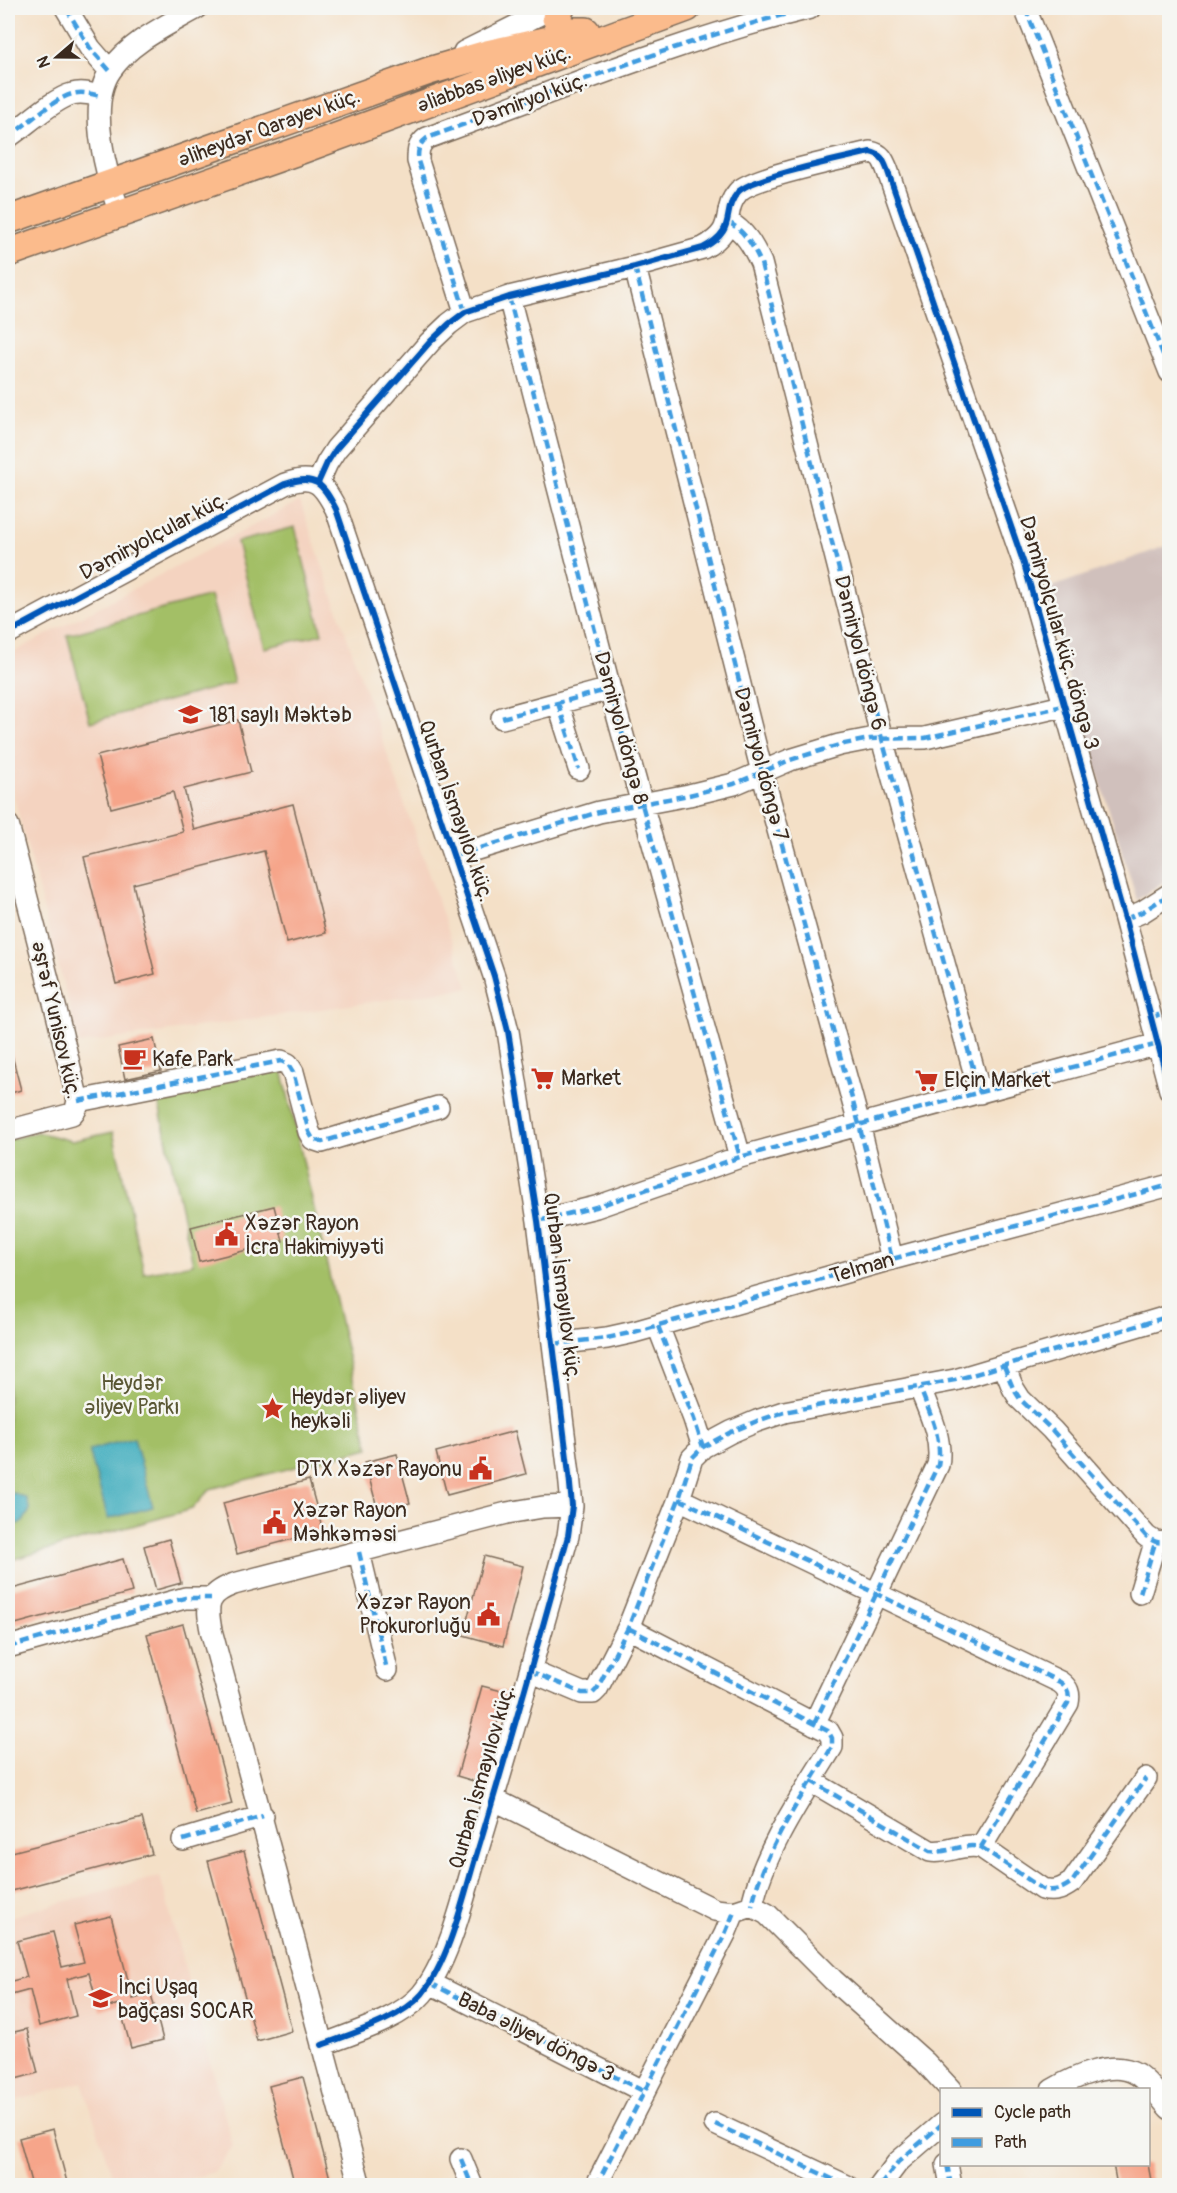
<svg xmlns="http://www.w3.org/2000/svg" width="1177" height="2193" viewBox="0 0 1177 2193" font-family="Pangolin,sans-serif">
	<rect width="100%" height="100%" fill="#f6f6f2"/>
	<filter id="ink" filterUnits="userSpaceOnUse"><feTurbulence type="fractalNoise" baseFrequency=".0167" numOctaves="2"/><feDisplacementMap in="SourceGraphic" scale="12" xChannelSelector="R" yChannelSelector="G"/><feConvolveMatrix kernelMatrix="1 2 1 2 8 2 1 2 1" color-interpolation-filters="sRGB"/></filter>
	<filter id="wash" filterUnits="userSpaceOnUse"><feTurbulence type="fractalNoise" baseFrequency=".008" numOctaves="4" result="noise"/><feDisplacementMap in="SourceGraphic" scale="24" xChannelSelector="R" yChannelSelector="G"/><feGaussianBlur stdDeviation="1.35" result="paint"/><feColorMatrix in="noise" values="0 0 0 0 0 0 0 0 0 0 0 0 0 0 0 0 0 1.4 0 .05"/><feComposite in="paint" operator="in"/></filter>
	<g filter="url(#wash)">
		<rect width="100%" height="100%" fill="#f4e0c7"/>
		<path fill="#f4d3c0" d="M300,501L468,988L79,1044L8,774V655Z
			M160,1876L233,2146L214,2172L167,2185H115L82,2082L8,2103V1917Z"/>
		<path fill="#d0c0bc" d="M1169,545V878L1137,900L1041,591Z"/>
		<path fill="#a3bf66" stroke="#6f7442" stroke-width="1.5" d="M295,527L322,634L264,648L237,542Z
			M211,596L234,683L90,722L67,635Z
			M282,1069L369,1448L210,1489L192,1509L8,1561V1140L37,1132L72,1141L113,1132L144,1273L193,1264L157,1095Z"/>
		<path fill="#3eacbd" stroke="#3c6b6e" stroke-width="1.5" d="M134,1438L153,1507L108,1519L89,1450Z
			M14,1493L26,1498L30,1510L23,1522L17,1524L8,1523V1494Z"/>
		<g id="blocks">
			<path fill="#f6a58a" d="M238,720L251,772L184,789L194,830L293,804L326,933L287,943L264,851L133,884L155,974L116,984L84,857L183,832L173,792L111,808L97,756Z
				M154,1039L161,1071L125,1079L118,1047Z
				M8,1040L21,1090L8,1094Z
				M274,1206L283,1241L199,1262L191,1227Z
				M515,1431L526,1474L447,1495L436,1452Z
				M397,1454L410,1503L378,1511L365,1462Z
				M309,1480L323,1531L237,1554L223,1503Z
				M169,1539L181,1583L156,1590L144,1546Z
				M484,1556L523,1566L503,1646L463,1635Z
				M123,1559L132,1592L8,1626V1590Z
				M183,1624L232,1804L196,1814L147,1634Z
				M482,1686L506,1692L480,1783L457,1776Z
				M142,1818L152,1854L8,1892V1853Z
				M244,1851L292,2031L257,2041L208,1861Z
				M111,1916L133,1999L151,1994L163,2040L131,2048L119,2004L99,2010L89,1973L67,1979L76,2016L39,2026L30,1990L8,1996V1982L27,1977L17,1941L53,1932L62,1967L84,1962L74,1925Z
				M8,2028L10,2033L27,2029L38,2073L8,2081Z
				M303,2077L332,2186H295L269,2086Z
				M53,2129L68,2186H32L19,2138Z
				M1113,2164H1148L1152,2186H1117Z"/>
		</g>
	</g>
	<g filter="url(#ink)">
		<use href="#blocks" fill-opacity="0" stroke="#7c6a59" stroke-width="1.5"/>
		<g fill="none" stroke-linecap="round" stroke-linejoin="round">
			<defs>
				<path id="minor" d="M66,8L90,48L110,71
					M1025,8L1170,372
					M464,52L552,8
					M8,137C25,126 53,99 72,94C82,91 91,94 101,96
					M120,214C107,177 86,105 111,70C131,41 168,25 197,8
					M728,222C745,231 753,246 761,263L882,739L980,1093
					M635,267L762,772L859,1124L892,1259
					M509,297L610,689L740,1157
					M465,312L418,161C418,150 418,145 427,138C553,92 679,40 810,8
					M318,483L327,463L336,449L430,342L449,324L465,312L509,297L635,267L703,248C739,229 720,213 738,192C751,177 846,158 870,152C881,154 883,159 887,169L1024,564L1125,919L1170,1090
					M8,633L285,484C315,473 323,484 336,509L494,976L508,1031L538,1221L569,1474L572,1506L568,1536C538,1643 508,1752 475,1859C463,1899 449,1961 422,1994C401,2019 353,2033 322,2045
					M558,703L579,769
					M502,718L610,689
					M8,825L57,1014L78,1101L76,1109L72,1114L8,1131
					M454,856L599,812L689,795L734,784L790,760L839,745L870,739L925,738L1063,706
					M1125,919L1142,912L1170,894
					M78,1101L281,1061L288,1064L293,1072L309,1132L313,1139L322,1142L438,1107
					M538,1221L596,1207L740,1157L1158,1044
					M658,1326L694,1419L703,1447
					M553,1344L607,1338L634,1332L892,1259L1170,1185
					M1004,1366L1013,1388L1020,1399L1052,1430L1146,1536C1154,1542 1159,1545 1170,1540
					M679,1499L1060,1682C1068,1688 1070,1693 1068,1703L981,1847C960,1843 948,1854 930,1851L811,1781
					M359,1552L387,1670
					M1140,1593L1155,1543
					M628,1628L828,1731L832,1738V1747C803,1794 763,1852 752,1906
					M8,1647L185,1598H211
					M530,1671L582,1693H593L597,1689L628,1628L679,1499L692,1458L703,1447L731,1432L757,1421L784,1412L955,1380L1170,1316
					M814,1724L938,1465C943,1439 929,1412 920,1388
					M493,1799L715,1910L734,1912L752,1906L767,1914L833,1980L925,2062L951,2090
					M183,1840L263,1816
					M981,1847L1042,1889C1054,1892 1061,1890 1072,1882L1146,1778
					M430,1983L643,2091
					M1052,2090C1074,2077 1113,2059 1137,2074C1150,2083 1159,2097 1170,2109
					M715,2124L847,2186
					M461,2159L472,2186
					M947,2164L951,2186
					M360,2186L211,1630C206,1604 207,1594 234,1584L507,1513L543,1507L572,1506
					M596,2186L725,1934L734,1912
					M880,2186L898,2162L942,2124"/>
				<path id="major" d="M561,8L556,18L560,27L570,31H586
					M8,220L429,71L487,54L567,36
					M8,253L301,150L687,8"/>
			</defs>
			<use href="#minor" stroke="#7c6a59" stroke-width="24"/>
			<use href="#major" stroke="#7c6a59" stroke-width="30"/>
			<use href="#minor" stroke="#fff" stroke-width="21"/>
			<use href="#major" stroke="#fbbb8c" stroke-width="27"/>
			<path stroke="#3f9ce0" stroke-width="4.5" stroke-dasharray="9 4.5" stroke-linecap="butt" d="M66,8L90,48L110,71
				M1025,8L1170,372
				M8,137C25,126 53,99 72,94C82,91 91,94 101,96
				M728,222C745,231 753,246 761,263L882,739L980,1093
				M635,267L762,772L859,1124L892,1259
				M509,297L610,689L740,1157
				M465,312L418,161C418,150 418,145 427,138C553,92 679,40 810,8
				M558,703L579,769
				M502,718L610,689
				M454,856L599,812L689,795L734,784L790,760L839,745L870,739L925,738L1063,706
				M1125,919L1142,912L1170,894
				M1151,1018L1170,1010
				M78,1101L281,1061L288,1064L293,1072L309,1132L313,1139L322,1142L438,1107
				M538,1221L596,1207L740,1157L1158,1044
				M658,1326L694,1419L703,1447
				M553,1344L607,1338L634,1332L892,1259L1170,1185
				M1004,1366L1013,1388L1020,1399L1052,1430L1146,1536C1154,1542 1159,1545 1170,1540
				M679,1499L1060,1682C1068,1688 1070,1693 1068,1703L981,1847C960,1843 948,1854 930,1851L811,1781
				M359,1552L387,1670
				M1140,1593L1155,1543
				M628,1628L828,1731L832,1738V1747C803,1794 763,1852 752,1906
				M8,1647L185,1598H211
				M530,1671L582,1693H593L597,1689L628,1628L679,1499L692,1458L703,1447L731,1432L757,1421L784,1412L955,1380L1170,1316
				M814,1724L938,1465C943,1439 929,1412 920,1388
				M183,1840L263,1816
				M981,1847L1042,1889C1054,1892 1061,1890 1072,1882L1146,1778
				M430,1983L643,2091
				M715,2124L847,2186
				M461,2159L472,2186
				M947,2164L951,2186
				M596,2186L725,1934L734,1912
				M880,2186L898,2162L942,2124"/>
			<defs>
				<path id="cycleway" d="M318,483L327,463L336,449L430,342L449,324L465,312L509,297L635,267L703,248C739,229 720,213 738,192C751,177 846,158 870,152C881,154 883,159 887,169L1024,564L1125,919L1170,1090
					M8,633L285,484C315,473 323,484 336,509L494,976L508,1031L538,1221L569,1474L572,1506L568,1536C538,1643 508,1752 475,1859C463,1899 449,1961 422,1994C401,2019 353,2033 322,2045"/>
			</defs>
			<use href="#cycleway" stroke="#f6f6f2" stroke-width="10"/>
			<use href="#cycleway" stroke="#0057b8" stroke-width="6"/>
		</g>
	</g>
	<defs>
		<symbol id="school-bare" viewBox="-9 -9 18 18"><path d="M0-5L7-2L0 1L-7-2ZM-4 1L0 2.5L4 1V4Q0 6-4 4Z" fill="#c8321e" stroke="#f6f6f2" stroke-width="2.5" paint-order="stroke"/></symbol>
		<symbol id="cafe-bare" viewBox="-9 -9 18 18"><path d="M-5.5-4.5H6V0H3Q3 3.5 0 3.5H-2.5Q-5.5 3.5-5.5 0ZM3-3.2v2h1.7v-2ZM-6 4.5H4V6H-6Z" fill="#c8321e" stroke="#f6f6f2" stroke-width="2.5" paint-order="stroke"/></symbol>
		<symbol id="supermarket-bare" viewBox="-9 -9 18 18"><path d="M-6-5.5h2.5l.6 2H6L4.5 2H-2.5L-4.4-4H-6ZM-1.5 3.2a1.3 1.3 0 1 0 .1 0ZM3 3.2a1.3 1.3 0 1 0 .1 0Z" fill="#c8321e" stroke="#f6f6f2" stroke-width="2.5" paint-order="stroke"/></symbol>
		<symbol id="civic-bare" viewBox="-9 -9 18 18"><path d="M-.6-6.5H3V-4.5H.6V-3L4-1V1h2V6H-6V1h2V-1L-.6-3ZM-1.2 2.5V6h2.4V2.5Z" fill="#c8321e" stroke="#f6f6f2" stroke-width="2.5" paint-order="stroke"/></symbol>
		<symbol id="sight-bare" viewBox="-9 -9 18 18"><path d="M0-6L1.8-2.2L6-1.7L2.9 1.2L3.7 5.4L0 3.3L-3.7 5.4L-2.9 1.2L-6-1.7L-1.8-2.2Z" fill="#c8321e" stroke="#f6f6f2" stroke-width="2.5" paint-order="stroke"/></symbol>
	</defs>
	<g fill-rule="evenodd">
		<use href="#school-bare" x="174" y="698" width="33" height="33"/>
		<use href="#cafe-bare" x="118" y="1042" width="33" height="33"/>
		<use href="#supermarket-bare" x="526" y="1062" width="33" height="33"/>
		<use href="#supermarket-bare" x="910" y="1064" width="33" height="33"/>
		<use href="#civic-bare" x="210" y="1218" width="33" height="33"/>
		<use href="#sight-bare" x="256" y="1392" width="33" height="33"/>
		<use href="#civic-bare" x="464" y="1452" width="33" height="33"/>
		<use href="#civic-bare" x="258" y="1506" width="33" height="33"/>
		<use href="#civic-bare" x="472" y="1598" width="33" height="33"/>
		<use href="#school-bare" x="84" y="1982" width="33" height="33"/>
	</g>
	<g text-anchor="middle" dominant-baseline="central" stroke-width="5" stroke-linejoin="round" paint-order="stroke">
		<g font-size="21" fill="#3b2a1e" stroke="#f6f6f2">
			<text transform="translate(494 79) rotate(-20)">Əliabbas Əliyev küç.</text>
			<text transform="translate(530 100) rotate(-20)">Dəmiryol küç.</text>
			<text transform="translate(269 128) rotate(-20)">Əliheydər Qarayev küç.</text>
			<text transform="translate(154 536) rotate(-28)">Dəmiryolçular küç.</text>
			<text transform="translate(1059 633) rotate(74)">Dəmiryolçular küç. döngə 3</text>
			<text transform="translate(860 653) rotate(76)">Dəmiryol döngə 6</text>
			<text transform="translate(621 728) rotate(75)">Dəmiryol döngə 8</text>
			<text transform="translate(761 764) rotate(75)">Dəmiryol döngə 7</text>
			<text transform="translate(456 811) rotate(71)">Qurban İsmayılov küç.</text>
			<text transform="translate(56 1020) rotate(77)">Əşrəf Yunisov küç.</text>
			<text transform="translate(862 1268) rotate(-16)">Telman</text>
			<text transform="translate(562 1287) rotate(83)">Qurban İsmayılov küç.</text>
			<text transform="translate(482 1777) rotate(-74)">Qurban İsmayılov küç.</text>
			<text transform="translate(536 2037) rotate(27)">Baba Əliyev döngə 3</text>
		</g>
		<g font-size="21" fill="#3b2a1e" stroke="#f6f6f2" text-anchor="start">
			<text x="209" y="715">181 saylı Məktəb</text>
			<text x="152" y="1059">Kafe Park</text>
			<text x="561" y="1078">Market</text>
			<text x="944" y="1080">Elçin Market</text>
			<text x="245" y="1223">Xəzər Rayon<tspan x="245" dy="24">İcra Hakimiyyəti</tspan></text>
			<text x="291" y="1397">Heydər Əliyev<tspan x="291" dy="24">heykəli</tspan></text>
			<text x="462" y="1469" text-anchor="end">DTX Xəzər Rayonu</text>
			<text x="293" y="1510">Xəzər Rayon<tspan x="293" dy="24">Məhkəməsi</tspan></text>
			<text x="471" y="1602" text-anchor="end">Xəzər Rayon<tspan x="471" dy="24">Prokurorluğu</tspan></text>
			<text x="118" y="1987">İnci Uşaq<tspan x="118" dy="24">bağçası SOCAR</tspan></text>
		</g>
		<g font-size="21" fill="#5a5734" stroke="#f6f6f2">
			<text x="132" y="1383">Heydər<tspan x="132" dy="24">Əliyev Parkı</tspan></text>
		</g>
	</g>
	<rect width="1177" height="2193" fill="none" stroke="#f6f6f2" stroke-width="30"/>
	<rect x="940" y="2088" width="210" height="78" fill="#f6f6f2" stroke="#aba49d" stroke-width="1.5"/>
	<rect x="952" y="2108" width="30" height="9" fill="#0057b8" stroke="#aba49d" stroke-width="1.5"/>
	<text x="994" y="2118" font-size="18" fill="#3b2a1e">Cycle path</text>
	<rect x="952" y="2138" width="30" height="9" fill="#3f9ce0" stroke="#aba49d" stroke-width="1.5"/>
	<text x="994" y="2148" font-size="18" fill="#3b2a1e">Path</text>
	<g transform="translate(57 57) rotate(250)" stroke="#f6f6f2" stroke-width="4.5" paint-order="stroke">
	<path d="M0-4.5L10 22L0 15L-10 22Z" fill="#3b2a1e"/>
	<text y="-9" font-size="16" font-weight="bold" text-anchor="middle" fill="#3b2a1e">N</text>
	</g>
</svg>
